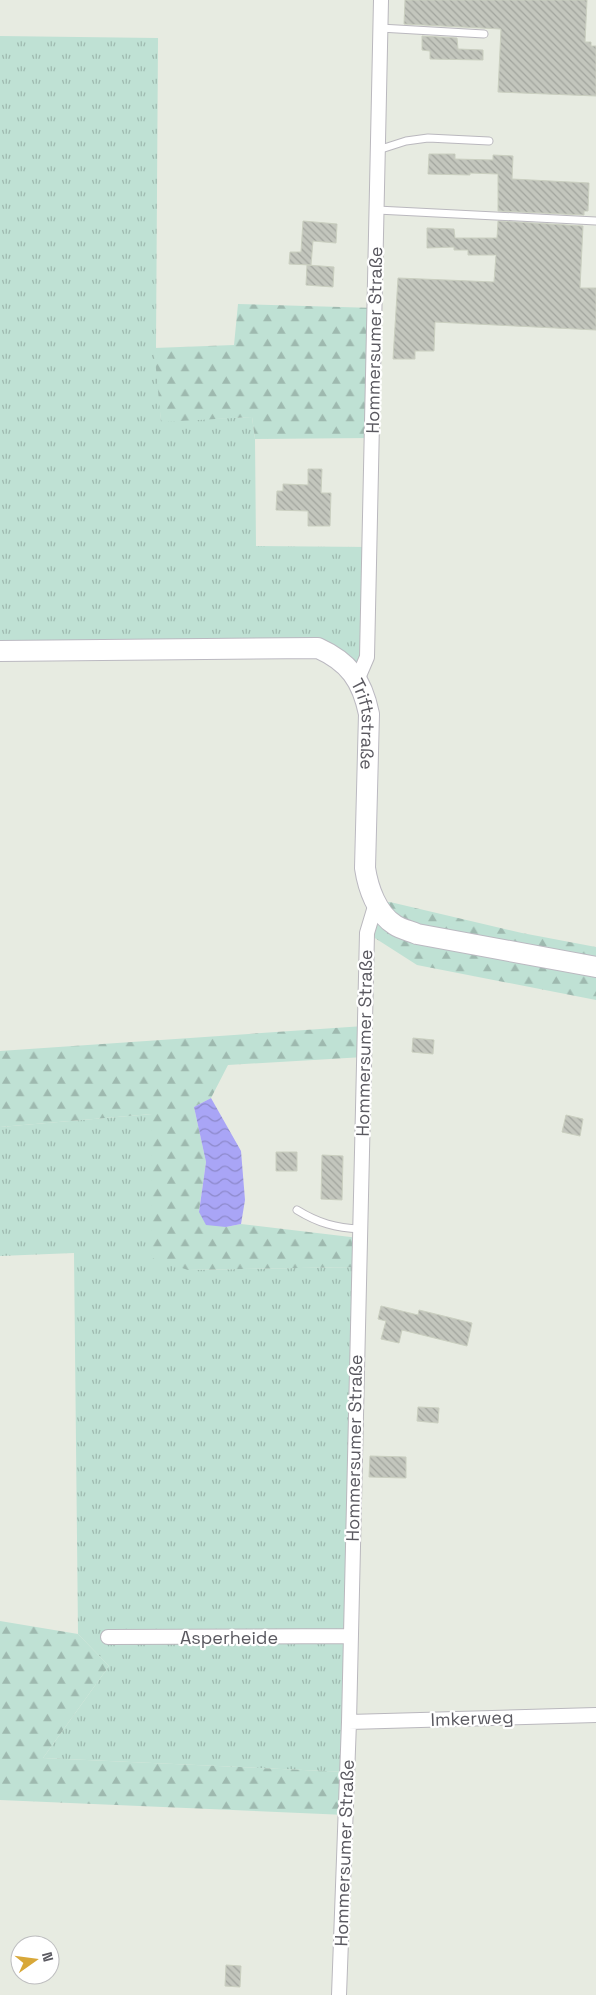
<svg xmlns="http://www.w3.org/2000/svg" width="596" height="1995" viewBox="0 0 596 1995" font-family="'Space Grotesk',sans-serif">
	<defs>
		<pattern id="grass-tufts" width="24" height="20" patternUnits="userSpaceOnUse" patternTransform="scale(1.25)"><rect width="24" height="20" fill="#bfe1d4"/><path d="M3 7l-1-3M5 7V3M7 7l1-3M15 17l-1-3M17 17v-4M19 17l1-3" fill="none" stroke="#9eb9af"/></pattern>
		<pattern id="forest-firs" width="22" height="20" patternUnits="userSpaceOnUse" patternTransform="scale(1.25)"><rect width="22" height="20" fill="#bfe1d4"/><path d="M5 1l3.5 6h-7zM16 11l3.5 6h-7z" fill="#9eb9af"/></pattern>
		<pattern id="water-waves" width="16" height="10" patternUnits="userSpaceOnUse" patternTransform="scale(1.25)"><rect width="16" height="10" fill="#a9a5f6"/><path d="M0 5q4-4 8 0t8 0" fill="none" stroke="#8d89cb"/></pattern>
		<pattern id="building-back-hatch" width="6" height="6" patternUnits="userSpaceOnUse" patternTransform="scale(1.25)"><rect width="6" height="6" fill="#c3c6bd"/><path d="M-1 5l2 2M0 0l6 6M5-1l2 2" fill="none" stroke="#a1a49d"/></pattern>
	</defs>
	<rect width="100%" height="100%" fill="#e7ebe1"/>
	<path fill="url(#grass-tufts)" d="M0,36L158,38L156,347L161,421L252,417L255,439L256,546L370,547L367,657L358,678L331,654L0,651Z
		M152,1114L188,1270L359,1267L347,1772L43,1758L109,1666L78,1634L74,1253L0,1256V1127Z"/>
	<path fill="url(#forest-firs)" d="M238,304L375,308L372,438L255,439L252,417L161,422L154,348L234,345Z
		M390,902L522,933L596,947V1000L417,965L367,933L376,903Z
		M364,1026V1057L228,1065L211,1098L194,1107L206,1162L199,1211L226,1227L241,1224L359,1238V1267L188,1270L152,1258V1114L0,1127V1051Z
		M0,1621L78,1634L109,1666L43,1758L347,1772L346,1815L0,1800Z"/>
	<path fill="url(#water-waves)" d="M211,1098L241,1151L245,1200L241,1224L226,1227L206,1225L199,1212L206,1162L194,1107Z"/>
	<path fill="url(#building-back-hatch)" stroke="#cacfc0" d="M405,0H587L585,42H591V46H596V96L498,92L501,29L404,24Z
		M422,36L457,38L458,49L483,50V60L430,59V51L422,50Z
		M429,154H455V159L493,160V155L513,156L512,179L589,183L588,211H584V215L498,211V174L470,173V175L428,174Z
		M303,221L337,224L336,243L313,241L311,265L289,264L290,252H301Z
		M498,221L583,226L580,288H596V330L435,322L434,351H415V359H393L398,278L494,282L496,255H468V250H454V247L427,248V228L454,229L455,238H497Z
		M307,265L334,267L333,287L306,285Z
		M308,469H322L321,493H331L330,526H308V511L276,510L277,491H283V484L308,485Z
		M413,1038L434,1040L433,1054L412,1052Z
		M566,1115L583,1119L580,1136L562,1132Z
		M276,1152H297V1171H276Z
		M322,1155L343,1156L342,1200L321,1199Z
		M381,1306L418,1315L419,1310L472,1323L467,1346L402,1330L399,1343L381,1339L386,1321L378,1319Z
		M418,1407L439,1408L438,1423L417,1421Z
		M370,1456L406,1457V1478L369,1477Z
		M226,1965L241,1966L240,1987L225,1986Z"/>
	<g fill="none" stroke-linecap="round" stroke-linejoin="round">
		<defs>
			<path id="lane" d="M380,28L484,34
				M378,150L406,141L428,138L489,141
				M377,210L596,221
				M297,1210C318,1223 336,1228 360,1229"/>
			<path id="street" d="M358,678L367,657L381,0
				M108,1637L350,1636
				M349,1722L596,1715
				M339,1995L349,1722L367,933L376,903"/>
			<g id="secondary">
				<path id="s1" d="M0,651L318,648C349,662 362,680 369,714L365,868C368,888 377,914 395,925C401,929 410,931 417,934L596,967"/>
			</g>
		</defs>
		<use href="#lane" stroke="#bab8be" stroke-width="9"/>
		<use href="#street" stroke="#bab8be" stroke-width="16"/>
		<use href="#secondary" stroke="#bbb9c1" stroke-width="22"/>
		<use href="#lane" stroke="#fff" stroke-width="7"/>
		<use href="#street" stroke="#fff" stroke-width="14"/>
		<use href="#secondary" stroke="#fff" stroke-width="20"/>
	</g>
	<g text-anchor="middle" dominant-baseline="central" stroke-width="4.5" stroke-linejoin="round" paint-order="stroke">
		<g font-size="18" fill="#5a5960" stroke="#fff">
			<text transform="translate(374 340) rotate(-89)">Hommersumer Straße</text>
			<text stroke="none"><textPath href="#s1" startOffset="415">Triftstraße</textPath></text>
			<text transform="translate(364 1043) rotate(-89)">Hommersumer Straße</text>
			<text transform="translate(354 1448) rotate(-89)">Hommersumer Straße</text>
			<text x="229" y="1637">Asperheide</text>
			<text transform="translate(472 1718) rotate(-2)">Imkerweg</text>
			<text transform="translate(344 1853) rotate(-88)">Hommersumer Straße</text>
		</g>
	</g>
	<g transform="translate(35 1960) rotate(76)"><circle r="24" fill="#ffffff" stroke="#bdbdbf"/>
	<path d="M0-4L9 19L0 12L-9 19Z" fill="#d8a839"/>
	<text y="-8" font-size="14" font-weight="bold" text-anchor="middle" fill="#5a5960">N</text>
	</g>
</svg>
